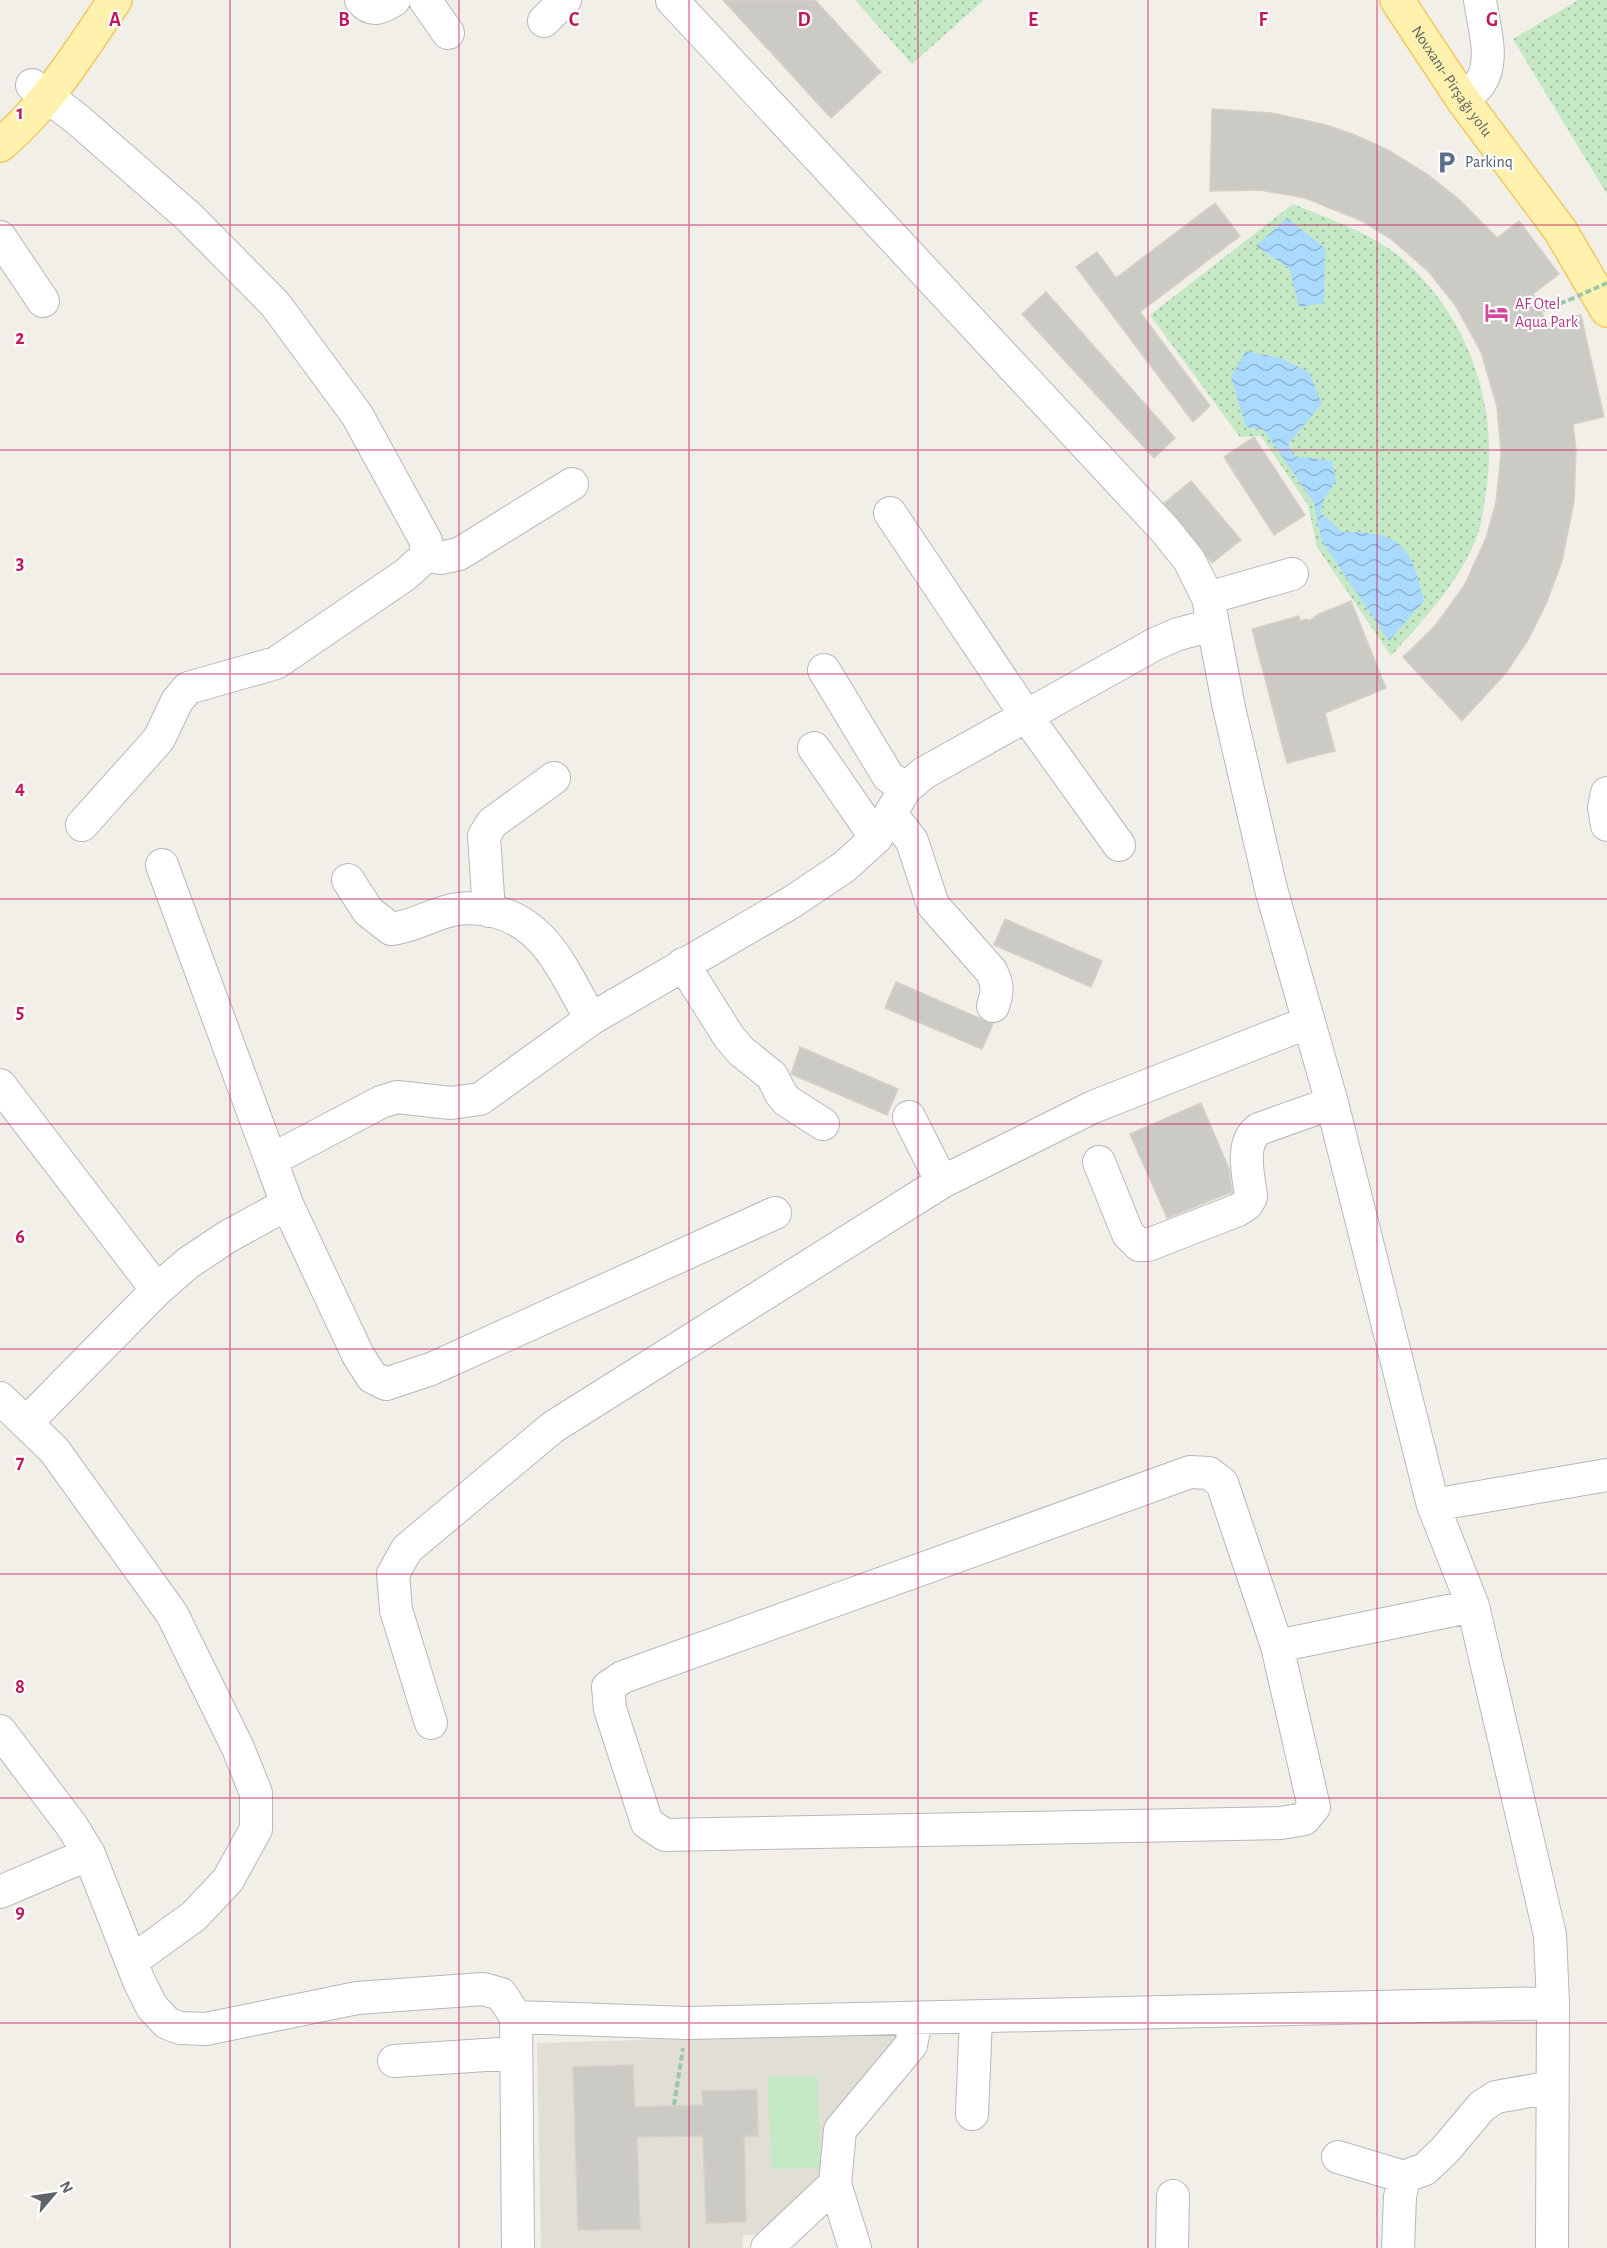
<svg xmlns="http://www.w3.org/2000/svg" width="1607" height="2248" viewBox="0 0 1607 2248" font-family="'Alegreya Sans',sans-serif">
	<defs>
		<pattern id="park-dots" width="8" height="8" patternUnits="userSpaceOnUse" patternTransform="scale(1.5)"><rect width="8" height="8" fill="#c5e8c5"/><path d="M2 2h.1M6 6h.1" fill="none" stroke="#a3c0a4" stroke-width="1.8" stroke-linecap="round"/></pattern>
		<pattern id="water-waves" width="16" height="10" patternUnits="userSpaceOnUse" patternTransform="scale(1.5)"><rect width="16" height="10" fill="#aadaff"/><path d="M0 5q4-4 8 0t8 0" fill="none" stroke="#8eb4d2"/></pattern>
	</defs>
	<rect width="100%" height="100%" fill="#f1efe8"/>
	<path fill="#e1ded6" d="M909,2032L830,2169L767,2234L743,2235V2248H541L537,2043Z"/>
	<path fill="url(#park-dots)" d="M855,0H984L912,64Z
		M1578,0H1607V194L1513,39Z
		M1293,204C1331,220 1375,234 1406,262C1471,321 1501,412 1485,498C1483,510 1482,523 1478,534C1460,582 1425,618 1391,656L1317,547L1308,505L1261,436L1240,437L1150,315Z"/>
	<path fill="#c5e8c5" d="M818,2076L820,2168L771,2169L768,2077Z"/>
	<path fill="url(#water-waves)" d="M1287,218L1325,248L1324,303L1299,307L1290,269L1256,246Z
		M1246,351L1280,358L1309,372L1322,404L1288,444L1294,456L1332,461L1336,481L1325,497L1320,512L1342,532C1401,531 1411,545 1424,601L1389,641L1322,541L1314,503L1264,430L1246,427L1231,377Z"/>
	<path fill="#cccac5" stroke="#d6d1c6" stroke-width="1.5" d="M723,0H815L881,72L831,118Z
		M1212,109L1272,113L1326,125L1355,135L1388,150L1427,174L1460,200L1497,238L1519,221L1559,274L1533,294L1547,323L1581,315L1604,417L1573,424L1576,450L1574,502L1562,561L1546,604L1528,640L1506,673L1462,721L1403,657L1435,626L1464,586L1486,538L1496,502L1501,454L1497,407L1481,352L1455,305L1428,271L1391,239L1362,221L1305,198L1260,190L1210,191Z
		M1215,203L1240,236L1140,312L1210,406L1193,422L1076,267L1097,252L1116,278Z
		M1046,292L1175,438L1154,458L1022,314Z
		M1254,437L1305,515L1274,535L1224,457Z
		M1191,481L1241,540L1212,563L1164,503Z
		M1351,601L1386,688L1325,713L1335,751L1287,763L1252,629L1299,616L1300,621L1307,619L1309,621L1319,614Z
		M1005,919L1102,961L1091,987L994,945Z
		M896,982L993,1024L982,1049L885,1008Z
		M800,1047L898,1089L887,1115L791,1074Z
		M1201,1103L1229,1169L1232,1192L1167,1218L1130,1134Z
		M633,2065L635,2107L703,2105L702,2091L757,2090L758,2136H744L746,2222L706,2223L703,2136L637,2137L640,2229L578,2230L573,2067Z"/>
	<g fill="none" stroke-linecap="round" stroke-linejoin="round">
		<defs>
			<path id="minor" d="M361,0C372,13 381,8 394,0
				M425,0L448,33
				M672,0L1165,530L1189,560L1208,598L1229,708L1271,889L1332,1103L1433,1505L1473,1606L1550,1935L1553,2003L1552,2248
				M544,21L565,0
				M32,85L77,119L189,217L275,304L357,415L426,541V556L405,575L276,663L188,688L177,701L159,739L82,825
				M1463,100C1469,94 1476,89 1480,83C1496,61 1483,24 1480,0
				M0,237L43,301
				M890,513L1027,717L1119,845
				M426,556L440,558L459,554L572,484
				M1208,598L1292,574
				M824,670L888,776L905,789
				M814,748L876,838
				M1607,793L1604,807L1607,825
				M891,814L912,841L933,905L991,971C998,984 998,991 993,1006
				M162,865L287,1204L358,1355L372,1377L386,1384L431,1369L775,1213
				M348,880L368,911L391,929C413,927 430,915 452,910C467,907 479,908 493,911C548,924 565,975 591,1019
				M489,911L484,836L492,823L554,778
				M683,964L729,1037L741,1051L772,1076L781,1094L787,1101L823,1124
				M0,1085L157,1290
				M909,1117L942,1182
				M273,1159L381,1102L397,1097L451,1103L480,1099L591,1019L792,902L844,867L876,838L905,789L924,773L1155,644L1178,634L1213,625
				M1099,1162L1128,1234L1139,1245H1148L1238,1210L1247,1204L1251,1197C1249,1176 1239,1143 1259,1129L1332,1103
				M0,1398L54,1450L172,1614L238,1748L256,1793V1829L228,1880L194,1916L132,1961
				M26,1423L157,1290L188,1263L227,1237L287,1204
				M1433,1505L1607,1475
				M1277,1646L1314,1807L1304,1819L1281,1823L665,1835L647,1823L610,1709L608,1687L623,1677L1190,1472L1209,1473L1222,1483L1277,1646L1473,1606
				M431,1723L396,1610L393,1574L407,1549L553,1427L942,1182L1093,1107L1309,1022
				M0,1731L72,1826L89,1854L139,1981L152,2007L167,2023L180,2028L206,2029L357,1998L483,1989L501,1994L516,2017L518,2248
				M0,1892L89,1854
				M516,2017L687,2023L1553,2003
				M394,2061L516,2053
				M972,2114L976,2018
				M1338,2157L1404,2177
				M767,2248L835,2184
				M855,2248L835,2184L840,2130L911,2045L916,2020
				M1172,2248L1173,2196
				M1398,2248L1400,2197L1404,2177L1425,2169L1445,2150L1482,2106L1496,2097L1552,2087"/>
			<g id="major">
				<path id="s1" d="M1397,0L1463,100L1560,230L1607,310"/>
				<path d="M0,145C48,105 80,51 115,0"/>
			</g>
		</defs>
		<use href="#minor" stroke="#b5b8bc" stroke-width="34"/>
		<use href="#major" stroke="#f2c960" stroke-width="36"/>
		<path stroke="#9cc7a9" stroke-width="4" stroke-dasharray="6 3" stroke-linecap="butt" d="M1543,310L1569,300
			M674,2105L683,2048"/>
		<use href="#minor" stroke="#fff" stroke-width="32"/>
		<use href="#major" stroke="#fff2af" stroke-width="33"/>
		<path stroke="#9cc7a9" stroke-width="4" stroke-dasharray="6 3" stroke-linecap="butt" d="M1569,300L1607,283"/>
	</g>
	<path fill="none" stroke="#c2185b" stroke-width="1.5" stroke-opacity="0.55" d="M230,0V2248M459,0V2248M689,0V2248M918,0V2248M1148,0V2248M1377,0V2248M0,225H1607M0,450H1607M0,674H1607M0,899H1607M0,1124H1607M0,1349H1607M0,1574H1607M0,1798H1607M0,2023H1607"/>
	<defs>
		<symbol id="parking-bare" viewBox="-9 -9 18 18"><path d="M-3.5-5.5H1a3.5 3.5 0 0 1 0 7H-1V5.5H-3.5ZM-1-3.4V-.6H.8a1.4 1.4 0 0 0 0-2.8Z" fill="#5c6f8a" stroke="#fff" stroke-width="2.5" paint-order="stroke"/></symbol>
		<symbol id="hotel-bare" viewBox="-9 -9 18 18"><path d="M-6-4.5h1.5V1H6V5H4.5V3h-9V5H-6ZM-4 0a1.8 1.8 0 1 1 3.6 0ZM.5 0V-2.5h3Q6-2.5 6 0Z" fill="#d1479c" stroke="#fff" stroke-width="2.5" paint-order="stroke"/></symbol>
	</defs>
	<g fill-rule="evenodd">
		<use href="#parking-bare" x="1430" y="146" width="33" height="33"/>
		<use href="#hotel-bare" x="1480" y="296" width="33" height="33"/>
	</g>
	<g text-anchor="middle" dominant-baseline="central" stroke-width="4.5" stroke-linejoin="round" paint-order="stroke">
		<g font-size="16" fill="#5f6368" stroke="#fff">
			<text stroke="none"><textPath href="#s1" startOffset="98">Novxanı- Pirşağı yolu</textPath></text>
		</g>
		<g font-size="16" fill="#4e5e75" stroke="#fff" text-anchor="start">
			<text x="1465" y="162">Parkinq</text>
		</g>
		<g font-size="16" fill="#b23c85" stroke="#fff" text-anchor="start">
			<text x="1515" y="304">AF Otel<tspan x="1515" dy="18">Aqua Park</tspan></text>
		</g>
	</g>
	<g font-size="20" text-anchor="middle" font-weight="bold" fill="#c2185b" stroke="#fff" stroke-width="4.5" stroke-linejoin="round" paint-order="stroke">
		<text x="115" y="26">A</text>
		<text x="344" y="26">B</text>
		<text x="574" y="26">C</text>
		<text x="804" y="26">D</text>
		<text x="1033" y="26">E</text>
		<text x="1263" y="26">F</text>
		<text x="1492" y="26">G</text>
		<text x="20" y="119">1</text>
		<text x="20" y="344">2</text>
		<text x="20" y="569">3</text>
		<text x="20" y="794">4</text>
		<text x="20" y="1018">5</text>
		<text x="20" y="1243">6</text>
		<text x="20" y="1468">7</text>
		<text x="20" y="1693">8</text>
		<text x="20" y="1918">9</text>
	</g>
	<g transform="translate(54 2194) rotate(61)" stroke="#ffffff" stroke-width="4.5" paint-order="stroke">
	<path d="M0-4.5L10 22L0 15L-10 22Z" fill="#5f6368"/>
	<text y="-9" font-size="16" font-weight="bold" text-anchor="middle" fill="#5f6368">N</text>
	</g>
</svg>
